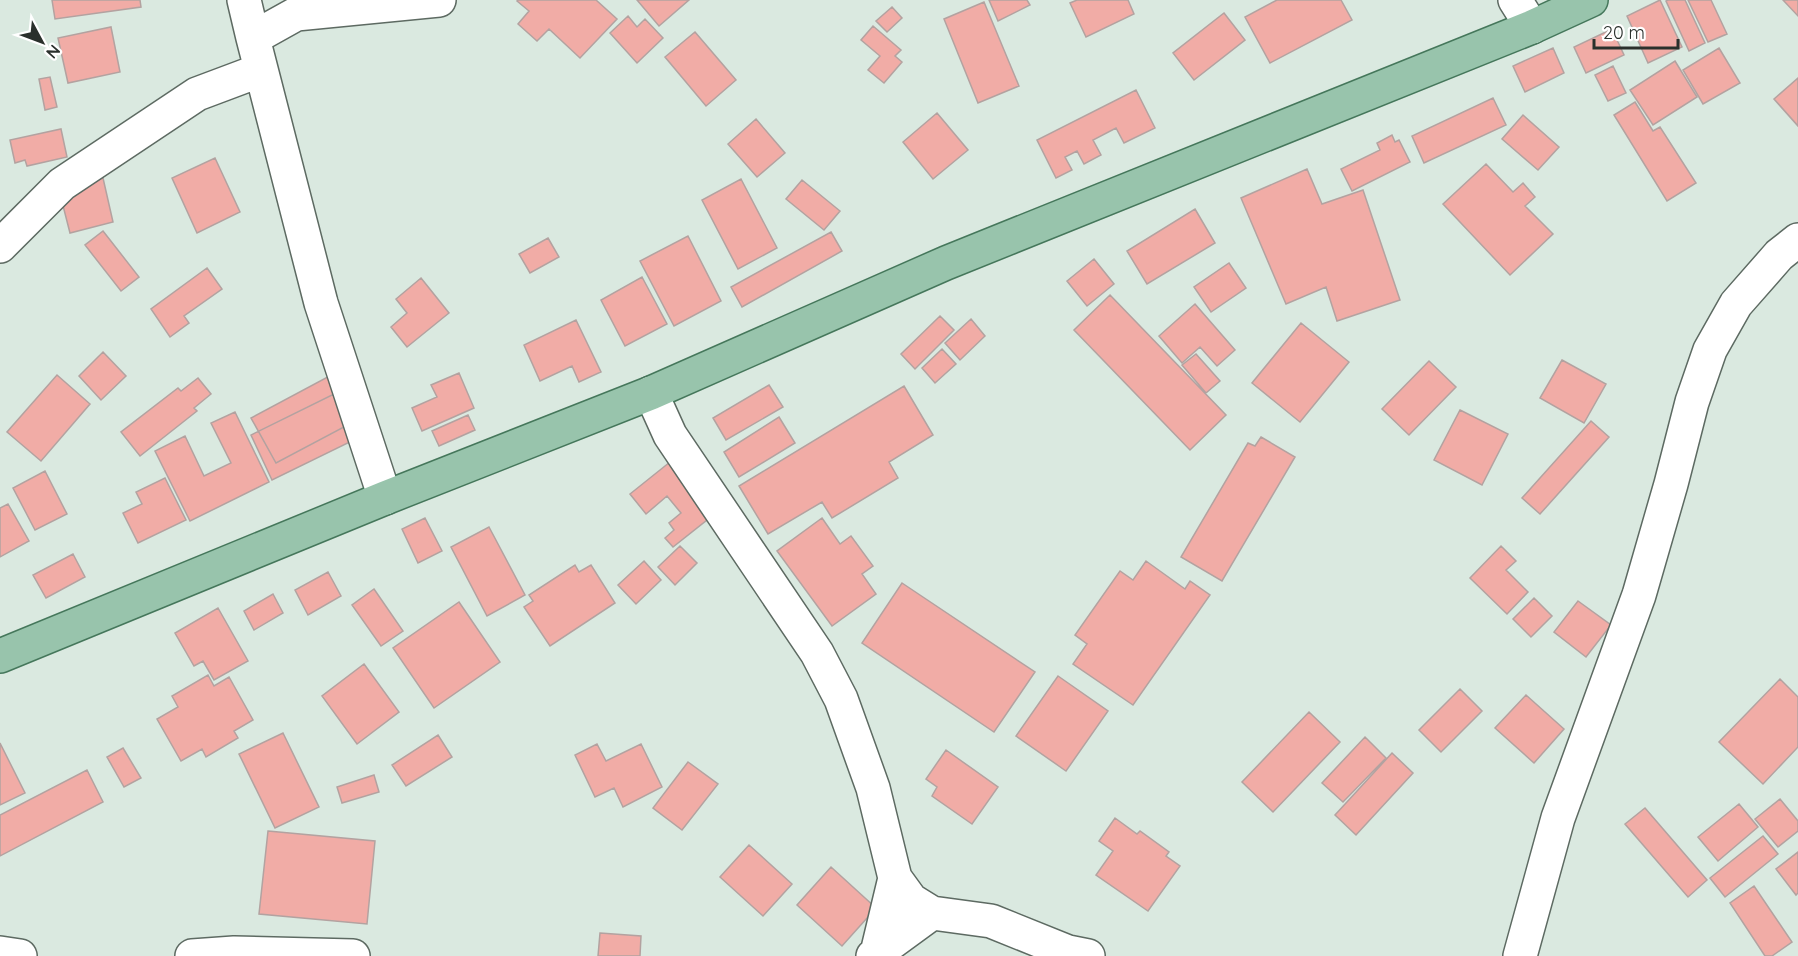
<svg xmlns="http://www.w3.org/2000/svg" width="1798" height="956" viewBox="0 0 1798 956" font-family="Quicksand,sans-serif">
	<rect width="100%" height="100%" fill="#dae9e0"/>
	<path fill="#f1aca6" stroke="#b3a2a0" stroke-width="1.5" d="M52,0H140L141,7L55,19Z
		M518,0H596L617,19L580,58L549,29L537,41L518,24L529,11L517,1Z
		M637,0H689L659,26Z
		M989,0H1027L1030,5L998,21Z
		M1077,0H1128L1134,14L1086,37L1070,3Z
		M1277,0H1341L1352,20L1270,63L1245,17Z
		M1660,0L1682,47L1648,63L1627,16Z
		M1668,0H1685L1705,43L1689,51L1666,1Z
		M1688,0H1711L1727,34L1708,42Z
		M1783,0H1798V16Z
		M984,2L1019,86L978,103L944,19Z
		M892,7L902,18L887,32L876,21Z
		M1224,13L1245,40L1194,80L1173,53Z
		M628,16L637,27L645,19L663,38L637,63L610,33Z
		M873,26L901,50L895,56L902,62L884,83L868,70L880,56L861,40Z
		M111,27L120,72L68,83L58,38Z
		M1612,29L1624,55L1586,73L1574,47Z
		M695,32L736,80L706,106L665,57Z
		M1553,48L1564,73L1525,92L1513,66Z
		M1719,48L1740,83L1703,104L1683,70Z
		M1675,61L1697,97L1653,125L1630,90Z
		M1613,66L1626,93L1608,101L1595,75Z
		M50,77L57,107L45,110L39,79Z
		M1798,78V126L1774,99Z
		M1136,90L1155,128L1124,143L1116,128L1093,140L1101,155L1084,164L1077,151L1065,157L1072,170L1056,178L1037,140Z
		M1493,98L1506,125L1424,163L1412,136Z
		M1635,102L1653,131L1660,127L1696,183L1667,201L1614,115Z
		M937,113L968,150L933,179L903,142Z
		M1523,115L1559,147L1538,170L1502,139Z
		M756,119L785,153L757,177L728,144Z
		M61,129L67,157L27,166L25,160L15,163L10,140Z
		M1392,135L1395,142L1399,140L1410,162L1352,191L1341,169L1380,150L1377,143Z
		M215,158L240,212L197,233L172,178Z
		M1486,164L1513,192L1523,183L1535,197L1525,206L1553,234L1510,275L1443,204Z
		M1307,169L1322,204L1363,190L1400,300L1337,321L1326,287L1286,304L1241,198Z
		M103,178L113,222L70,233L59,190Z
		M741,179L777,248L738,269L702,200Z
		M802,180L840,211L824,230L786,199Z
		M1195,209L1215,243L1147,284L1127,251Z
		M103,231L139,277L121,291L85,245Z
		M831,232L842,251L742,307L731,287Z
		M688,236L721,301L674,326L640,261Z
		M548,238L559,257L530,273L519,254Z
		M1094,259L1114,284L1087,306L1067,281Z
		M1229,263L1246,288L1211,312L1194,287Z
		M207,268L222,289L184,316L189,323L170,337L151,309Z
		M642,277L667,324L625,346L601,300Z
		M421,278L449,313L407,347L391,327L407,313L396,299Z
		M1110,295L1226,415L1190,450L1074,330Z
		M1195,304L1235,350L1217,366L1200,347L1182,363L1159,336Z
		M940,316L954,330L915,369L901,354Z
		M971,319L985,336L960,360L945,343Z
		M576,320L601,372L579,382L572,366L540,381L524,345Z
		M1301,323L1349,362L1300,422L1252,383Z
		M942,349L956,364L935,383L922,368Z
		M103,352L126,376L101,400L79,376Z
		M1196,354L1220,381L1206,393L1182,365Z
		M1562,360L1606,384L1584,423L1540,398Z
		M1429,361L1456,387L1409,435L1382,409Z
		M337,372L361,418L276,463L251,418Z
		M459,373L474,408L422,431L412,408L437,397L431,385Z
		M57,375L90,404L41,461L7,432Z
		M198,378L211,394L194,408L197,411L140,456L121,432L178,388L181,391Z
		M769,385L783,407L726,440L713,418Z
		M904,386L933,435L889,462L898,478L832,518L822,502L768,534L739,486Z
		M334,394L356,439L272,480L251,435Z
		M1460,410L1508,434L1482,485L1434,460Z
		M235,412L269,482L190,521L155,451L185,436L204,476L231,463L211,423Z
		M468,415L475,430L439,446L432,431Z
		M779,417L795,443L739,477L724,452Z
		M1591,421L1609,437L1540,514L1522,498Z
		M1261,437L1295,457L1222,581L1181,557L1248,443L1255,446Z
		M670,462L712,516L673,547L665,538L674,530L669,523L681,513L667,496L646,514L630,494Z
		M45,471L67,514L35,530L13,488Z
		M165,478L186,520L138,543L123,513L142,504L136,492Z
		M8,504L29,541L0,557V508Z
		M425,518L442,551L418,563L402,529Z
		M822,518L840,544L851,536L873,566L862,574L876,594L832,626L777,551Z
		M489,527L525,595L487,616L451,547Z
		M680,546L697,563L675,585L658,567Z
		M1501,546L1516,561L1506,570L1528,592L1507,614L1470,578Z
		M73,554L85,577L46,598L33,575Z
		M644,561L661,580L636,604L618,585Z
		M1146,561L1185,589L1190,581L1210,595L1133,705L1073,664L1087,644L1075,635L1120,571L1133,580Z
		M575,565L579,572L591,565L615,603L550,646L524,607L533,601L529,595Z
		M328,572L341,596L308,615L295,590Z
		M902,583L1035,672L994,732L862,643Z
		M374,589L403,631L381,646L352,605Z
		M273,594L283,613L254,630L244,611Z
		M1534,598L1552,616L1531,637L1513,619Z
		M1578,601L1611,625L1586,657L1554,632Z
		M459,602L500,662L434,708L393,648Z
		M218,608L248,661L214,680L203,661L194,666L175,633Z
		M364,664L399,712L357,744L322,696Z
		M208,675L214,686L229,677L253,720L234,731L238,738L206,757L202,749L181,761L157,719L178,707L172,696Z
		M1058,676L1108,711L1066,771L1016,736Z
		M1780,679L1798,697V747L1763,784L1719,742Z
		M1460,689L1482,711L1441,752L1419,730Z
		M1526,695L1564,729L1534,763L1495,728Z
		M1309,712L1340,742L1273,812L1242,782Z
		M283,733L319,807L275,828L239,754Z
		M438,735L452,757L406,786L392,765Z
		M1365,737L1386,758L1343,802L1322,783Z
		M0,743L25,793L0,805Z
		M597,744L606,761L641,744L662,787L623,807L614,788L595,797L575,755Z
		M123,748L141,778L124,787L107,757Z
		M946,750L998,787L972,824L932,796L937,787L926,779Z
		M1392,753L1413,773L1356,835L1335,815Z
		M688,762L718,784L682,830L653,808Z
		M87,770L103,802L0,856V815Z
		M374,775L379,792L342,803L337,787Z
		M1780,799L1798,821V831L1778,847L1755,819Z
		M1739,804L1758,827L1718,861L1698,837Z
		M1645,808L1707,880L1688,897L1625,824Z
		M1115,818L1137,834L1140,831L1169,852L1166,856L1180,866L1148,911L1096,875L1113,851L1099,841Z
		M268,831L375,841L367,924L259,914Z
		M1763,836L1778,854L1725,897L1710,878Z
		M749,845L792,884L763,916L720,877Z
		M1798,852V893L1796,895L1776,869Z
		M831,867L876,908L842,946L797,905Z
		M1754,886L1792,942L1772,956H1765L1730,903Z
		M600,933L641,936L640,956H598Z"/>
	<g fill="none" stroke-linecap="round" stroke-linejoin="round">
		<defs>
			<path id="street" d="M244,0L253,38
				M1515,0L1532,27
				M0,246L62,184L197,94L261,70
				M651,393L670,435L817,653L841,699L873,788L895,878L911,900L932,913L991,921L1068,952L1088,956
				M385,498L321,303L253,38L296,14L439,0
				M0,953L20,956
				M877,953L895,878
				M192,956L234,953L353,956
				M873,956L932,913
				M1520,956L1558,818L1639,595L1671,484L1692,402L1710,350L1736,304L1779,255L1798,240"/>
			<path id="primary" d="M0,656L385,498L651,393L946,263L1532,27L1591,0"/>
		</defs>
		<use href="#street" stroke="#5d6a62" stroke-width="36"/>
		<use href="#primary" stroke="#45775b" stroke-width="36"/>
		<use href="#street" stroke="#fff" stroke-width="33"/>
		<use href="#primary" stroke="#98c4ac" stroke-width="33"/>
	</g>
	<g transform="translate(42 42) rotate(131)" stroke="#ffffff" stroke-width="4.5" paint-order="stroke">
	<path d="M0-4.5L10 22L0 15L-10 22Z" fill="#2a302c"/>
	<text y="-9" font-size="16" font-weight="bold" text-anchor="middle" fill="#2a302c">N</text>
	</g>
	<path d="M1594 39v9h84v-9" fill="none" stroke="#2a302c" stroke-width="3"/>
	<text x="1603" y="39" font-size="18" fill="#2a302c" stroke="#ffffff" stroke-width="4.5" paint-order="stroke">20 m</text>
</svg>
